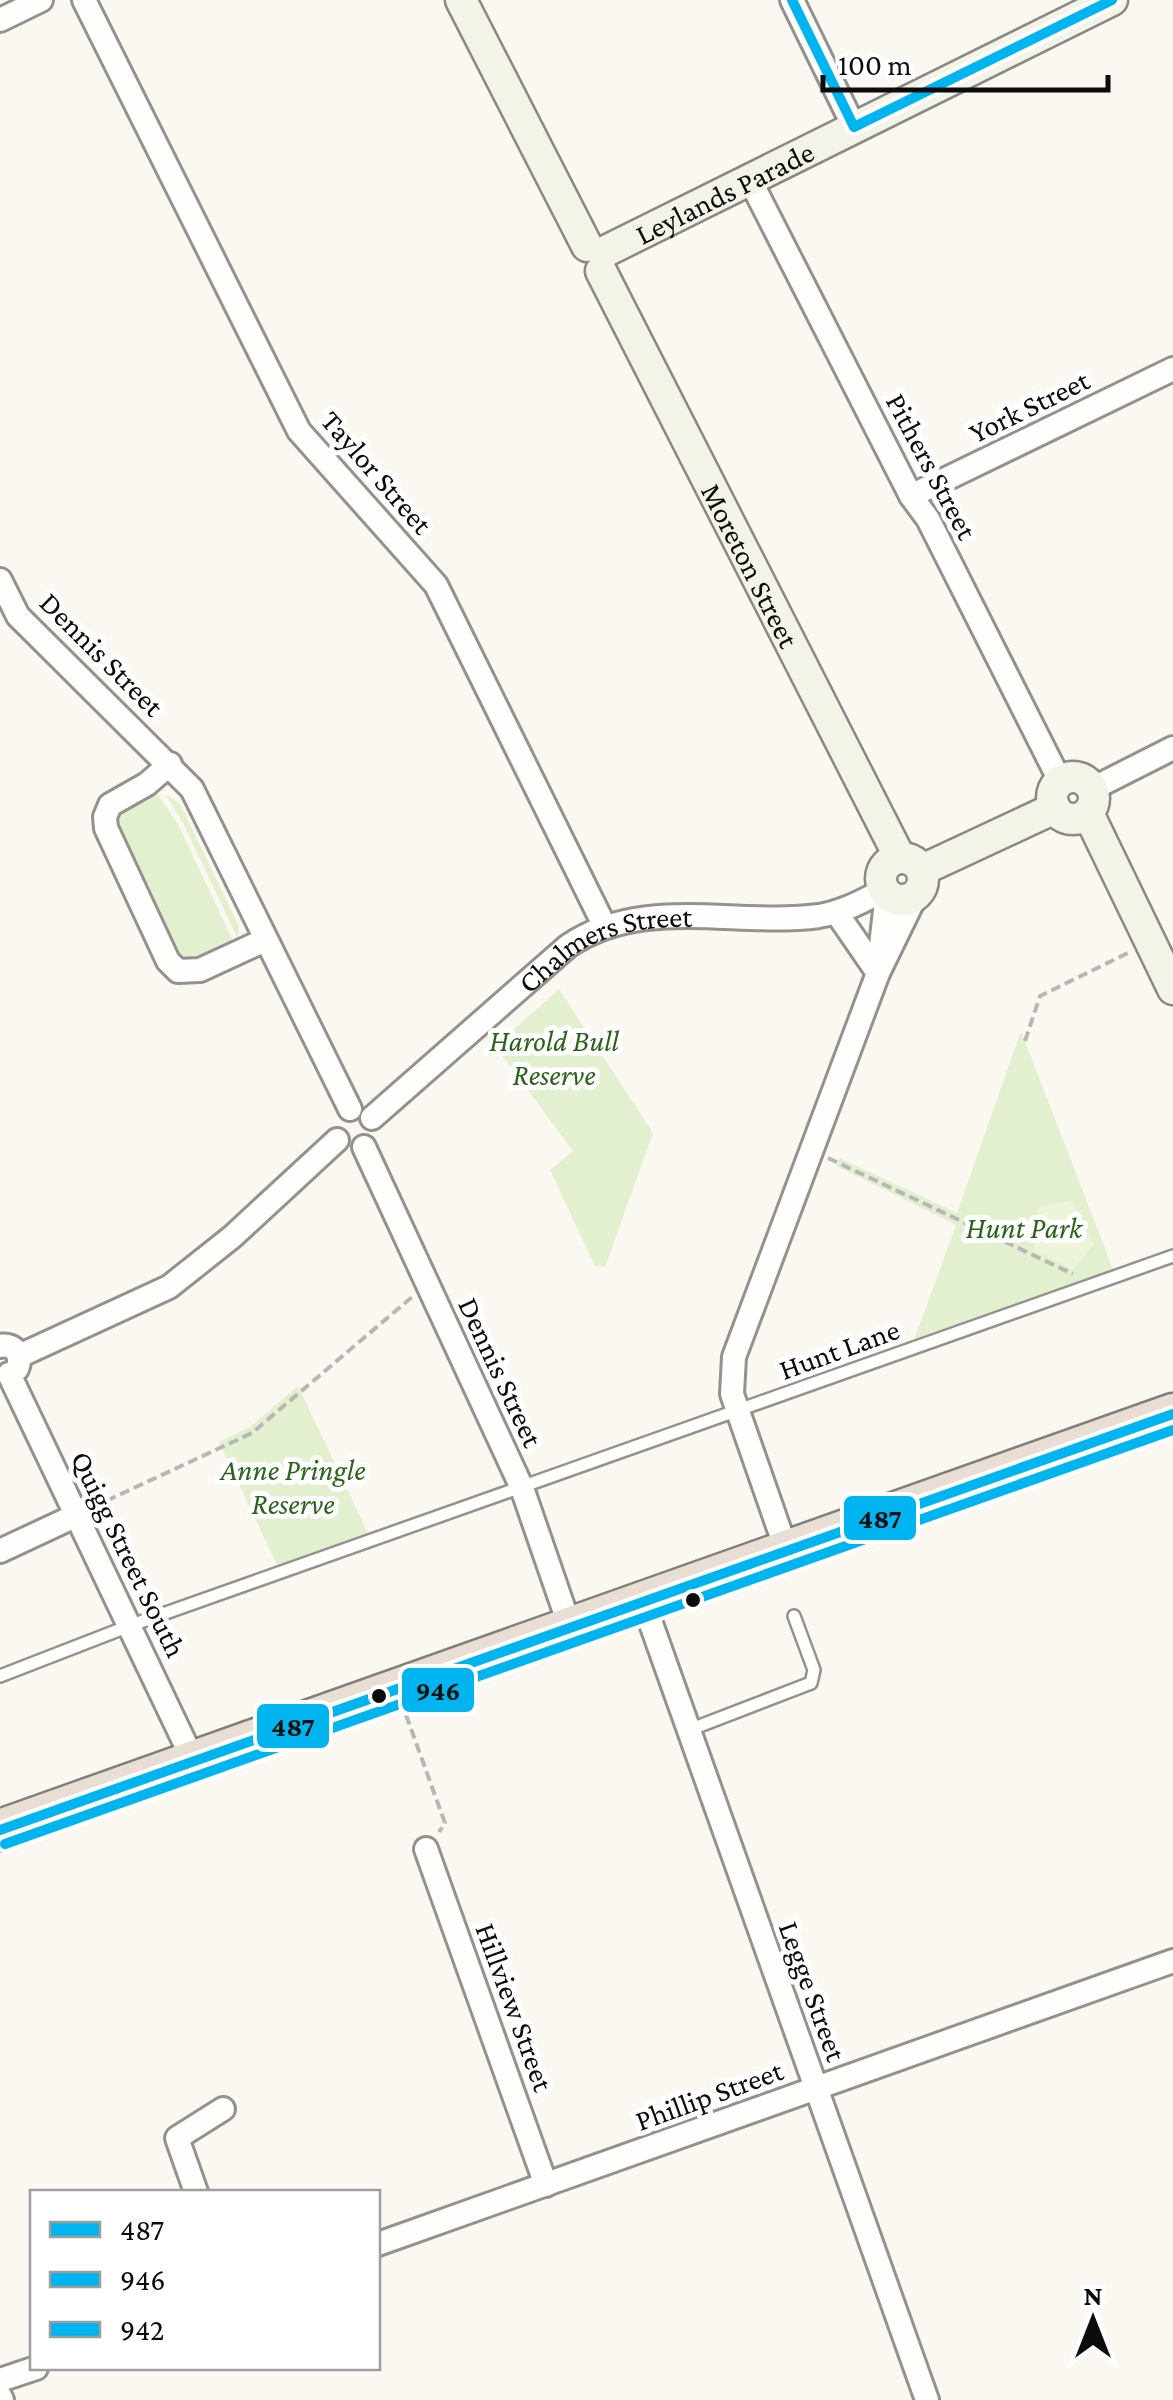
<svg xmlns="http://www.w3.org/2000/svg" width="1173" height="2400" viewBox="0 0 1173 2400" font-family="'Crimson Pro',serif">
	<rect width="100%" height="100%" fill="#faf8f0"/>
	<path fill="#e3f0d0" d="M156,792L178,824L234,943C218,950 193,968 178,955L115,826C116,805 139,800 156,792Z
		M165,794L180,804L239,926L238,939L183,823Z
		M559,989L653,1133L605,1267L595,1266L550,1170L573,1151L495,1046Z
		M1021,1031L1113,1269L913,1343L956,1225L836,1166L840,1158L957,1213Z
		M298,1386L369,1535L278,1567L219,1442L250,1427Z"/>
	<path fill="#edf4d9" d="M1072,1200L1094,1244L1073,1270L1034,1250L1038,1208Z"/>
	<g fill="none" stroke-linecap="round" stroke-linejoin="round">
		<defs>
			<path id="lane" d="M0,1676L129,1626L1173,1256
				M689,1730L811,1683L814,1670L794,1616"/>
			<g id="street">
				<path d="M84,0L299,431L436,585L604,925"/>
				<path d="M792,0L854,127"/>
				<path d="M0,20L41,0"/>
				<path d="M750,180L911,496L928,519L1060,781"/>
				<path d="M911,496L1173,369"/>
				<path d="M0,580L18,616L192,789L350,1109"/>
				<path d="M170,764L147,784L110,805L105,817L106,828L168,961L178,971L200,970L265,940"/>
				<path d="M1092,789L1173,748"/>
				<path d="M836,912L878,973"/>
				<path d="M880,954L887,894"/>
				<path id="s1" d="M372,1118L568,946C643,895 735,927 819,916C843,912 863,901 884,890"/>
				<path d="M364,1147L522,1488L570,1627"/>
				<path d="M0,1346C15,1343 23,1356 17,1369"/>
				<path d="M19,1356L169,1287L232,1237L337,1140"/>
				<path d="M9,1374L193,1760"/>
				<path d="M786,1549L732,1394L734,1357L878,973L916,895"/>
				<path d="M0,1551L77,1515"/>
				<path d="M643,1601L927,2400"/>
				<path d="M426,1849L546,2185"/>
				<path d="M196,2192L177,2138L223,2109"/>
				<path d="M378,2244L1173,1961"/>
				<path d="M0,2380L36,2368"/>
				<path d="M0,2396L2,2400"/>
			</g>
			<g id="secondary">
				<path d="M461,0L587,246"/>
				<path id="s2" d="M606,251L1112,0"/>
				<path id="s3" d="M601,271L900,858"/>
				<circle cx="1073" cy="798" r="21"/>
				<path d="M1088,813L1173,989"/>
				<circle cx="902" cy="879" r="21"/>
				<path d="M922,870L1055,808"/>
			</g>
			<path id="highway" d="M0,1830L1173,1414"/>
		</defs>
		<use href="#lane" stroke="#93928f" stroke-width="16"/>
		<use href="#street" stroke="#93928f" stroke-width="28"/>
		<use href="#secondary" stroke="#8a8985" stroke-width="35"/>
		<use href="#highway" stroke="#80807c" stroke-width="45"/>
		<path stroke="#b7b7b5" stroke-width="4" stroke-dasharray="10 5" stroke-linecap="butt" d="M1025,1041L1040,996L1128,953
			M828,1158L1073,1274
			M93,1507L252,1433L412,1297
			M406,1715L445,1823L439,1832"/>
		<use href="#lane" stroke="#fefefd" stroke-width="11"/>
		<use href="#street" stroke="#fefefd" stroke-width="22"/>
		<use href="#secondary" stroke="#f4f3e8" stroke-width="30"/>
		<use href="#highway" stroke="#e9ded4" stroke-width="40"/>
		<defs>
			<path id="bus-1" d="M0,1830L1173,1414"/>
			<path id="bus-2" d="M5,1844L1173,1430"/>
			<path id="bus-3" d="M792,0L854,127
				M854,127L1112,0"/>
		</defs>
		<use href="#bus-1" stroke="#fff" stroke-width="18"/>
		<use href="#bus-2" stroke="#fff" stroke-width="18"/>
		<use href="#bus-3" stroke="#fff" stroke-width="18"/>
		<use href="#bus-1" stroke="#00b5ef" stroke-width="10"/>
		<use href="#bus-2" stroke="#00b5ef" stroke-width="10"/>
		<use href="#bus-3" stroke="#00b5ef" stroke-width="10"/>
	</g>
	<g fill="#0c0c0c" stroke="#fff" stroke-width="4">
		<circle cx="693" cy="1600" r="9"/>
		<circle cx="379" cy="1696" r="9"/>
	</g>
	<g text-anchor="middle" dominant-baseline="central" stroke-width="10" stroke-linejoin="round" paint-order="stroke">
		<g font-size="30" fill="#0c0c0c" stroke="#fff">
			<text stroke="none"><textPath href="#s2" startOffset="132">Leylands Parade</textPath></text>
			<text transform="translate(1029 406) rotate(-26)">York Street</text>
			<text transform="translate(932 466) rotate(62)">Pithers Street</text>
			<text transform="translate(377 472) rotate(49)">Taylor Street</text>
			<text stroke="none"><textPath href="#s3" startOffset="330">Moreton Street</textPath></text>
			<text transform="translate(102 654) rotate(45)">Dennis Street</text>
			<text stroke="none"><textPath href="#s1" startOffset="295">Chalmers Street</textPath></text>
			<text transform="translate(839 1349) rotate(-20)">Hunt Lane</text>
			<text transform="translate(501 1372) rotate(65)">Dennis Street</text>
			<text transform="translate(129 1554) rotate(64)">Quigg Street South</text>
			<text transform="translate(813 1991) rotate(70)">Legge Street</text>
			<text transform="translate(515 2007) rotate(70)">Hillview Street</text>
			<text transform="translate(709 2095) rotate(-20)">Phillip Street</text>
		</g>
		<g font-size="30" font-style="italic" fill="#2b631c" stroke="#fff">
			<text x="554" y="1040">Harold Bull<tspan x="554" dy="34">Reserve</tspan></text>
			<text x="1024" y="1227">Hunt Park</text>
			<text x="293" y="1469">Anne Pringle<tspan x="293" dy="34">Reserve</tspan></text>
		</g>
	</g>
	<g stroke="#fff" stroke-width="4">
		<rect x="842" y="1494" width="76" height="48" rx="10" fill="#00b5ef"/>
		<rect x="400" y="1666" width="76" height="48" rx="10" fill="#00b5ef"/>
		<rect x="255" y="1702" width="76" height="48" rx="10" fill="#00b5ef"/>
	</g>
	<g font-size="28" text-anchor="middle" font-weight="bold" fill="#111">
		<text x="880" y="1528">487</text>
		<text x="438" y="1700">946</text>
		<text x="293" y="1736">487</text>
	</g>
	<rect x="30" y="2190" width="350" height="180" fill="#ffffff" stroke="#9e9e9e" stroke-width="2.5"/>
	<rect x="50" y="2222" width="50" height="15" fill="#00b5ef" stroke="#9e9e9e" stroke-width="2.5"/>
	<text x="120" y="2240" font-size="30" fill="#0c0c0c">487</text>
	<rect x="50" y="2272" width="50" height="15" fill="#00b5ef" stroke="#9e9e9e" stroke-width="2.5"/>
	<text x="120" y="2290" font-size="30" fill="#0c0c0c">946</text>
	<rect x="50" y="2322" width="50" height="15" fill="#00b5ef" stroke="#9e9e9e" stroke-width="2.5"/>
	<text x="120" y="2340" font-size="30" fill="#0c0c0c">942</text>
	<g transform="translate(1093 2320)" stroke="#ffffff" stroke-width="8" paint-order="stroke">
	<path d="M0-8L18 38L0 25L-18 38Z" fill="#0c0c0c"/>
	<text y="-15" font-size="28" font-weight="bold" text-anchor="middle" fill="#0c0c0c">N</text>
	</g>
	<path d="M823 75v15h285v-15" fill="none" stroke="#0c0c0c" stroke-width="5"/>
	<text x="838" y="75" font-size="30" fill="#0c0c0c" stroke="#ffffff" stroke-width="8" paint-order="stroke">100 m</text>
</svg>
